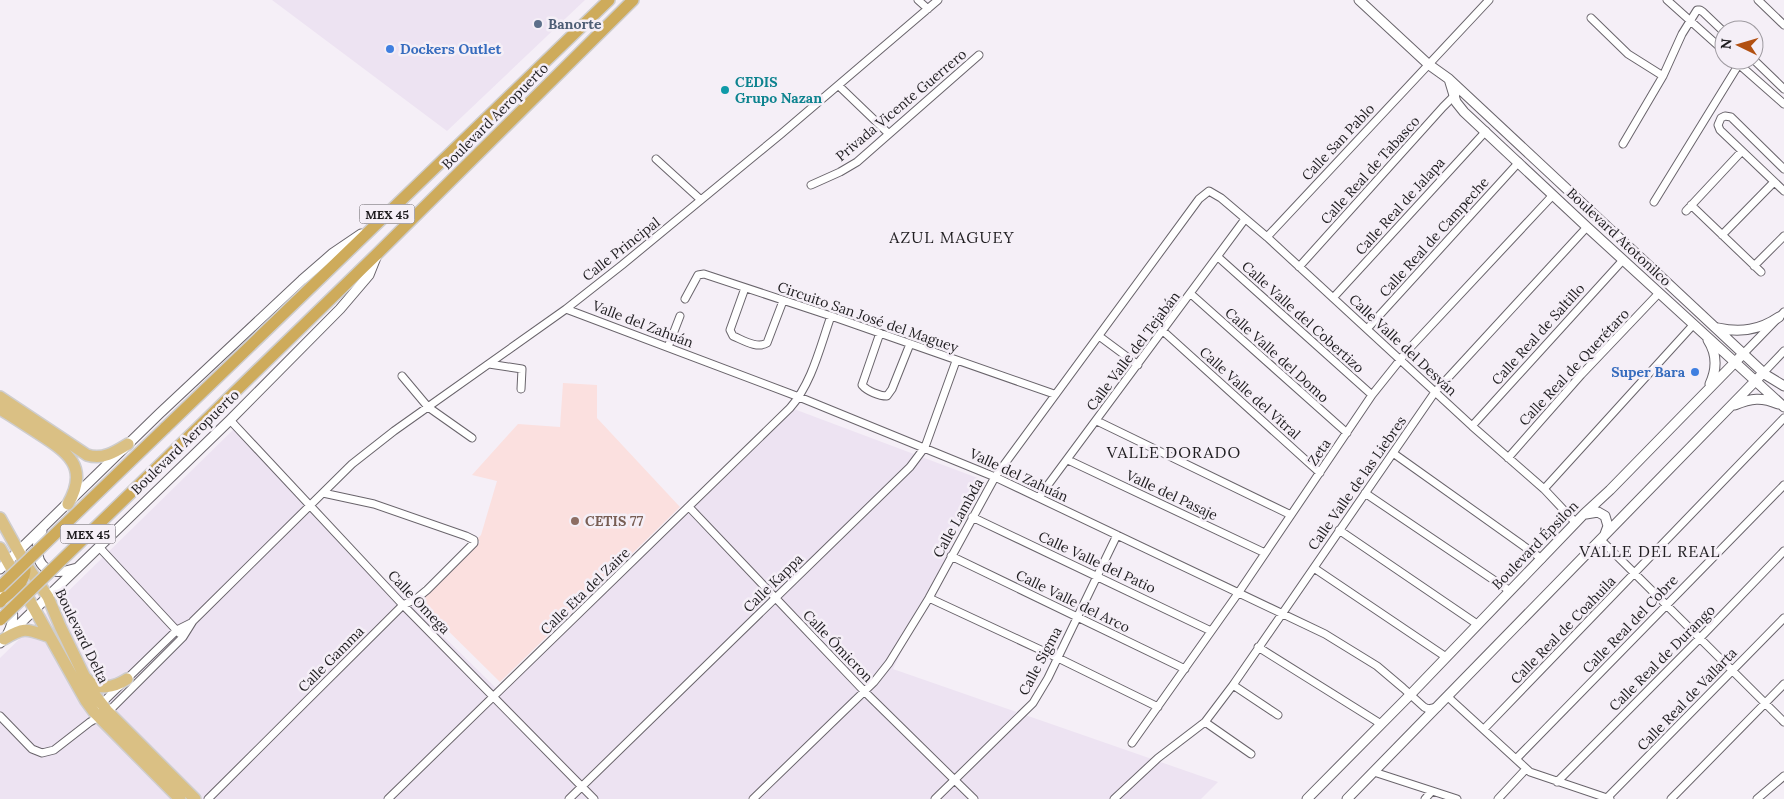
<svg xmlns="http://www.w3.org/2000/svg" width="1784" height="799" viewBox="0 0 1784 799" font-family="Lora,serif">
	<rect width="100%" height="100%" fill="#f5eff7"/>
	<path fill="#ede3f2" d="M272,0H585L447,131Z
		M794,409L983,480L893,669L1218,782L1201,799H0V658L235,428L310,505L496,688Z"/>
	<path fill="#fbe0df" d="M563,383L597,385V418L680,507L500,682L419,602L480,542L477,539L481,535L497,481L472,475L518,424L560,427Z"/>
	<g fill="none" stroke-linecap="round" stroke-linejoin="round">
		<defs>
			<path id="minor" d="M918,0L928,9
				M1667,0L1724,51
				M1758,0L1784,25
				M1591,18L1628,54L1663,76
				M1734,60L1784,104
				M1754,60L1784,89
				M839,86L889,134
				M1623,144L1663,76L1682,34L1697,10H1700L1703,12L1724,32
				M656,159L701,200
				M1784,169L1731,117L1725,116L1721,118L1718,125L1720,130L1784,191
				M811,185L840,172L857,162L979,55
				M1654,202L1739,64
				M1691,205L1761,272
				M1686,211L1742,151
				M1722,235L1774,182
				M1267,237L1489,0
				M1218,257L1372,395
				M1754,266L1784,236
				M1299,267L1443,107L1456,94
				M745,288L730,330L733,336C743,340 757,349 767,343L783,301
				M1191,294L1347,433
				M1333,298L1486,131
				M685,299L698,275L704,274L831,316L1054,394
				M566,309L799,397L995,477L1325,634L1377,666L1403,688L1424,707L1428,709L1438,707
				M1367,329L1519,162
				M1163,331L1320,473
				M880,333L862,385C867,391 879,396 887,396L892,389L910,344
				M1099,336L1138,365
				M668,347L680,316
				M1744,353L1784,312
				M489,364L522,369L521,389
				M1764,372L1784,351
				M402,376L428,407L472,438
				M230,420L403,605L594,799
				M1097,421L1291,515
				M1472,426L1623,260
				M1393,453L1542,559
				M1508,458L1581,375L1659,293
				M1068,460L1265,553
				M1544,489L1694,324
				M1365,493L1510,591
				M1039,497L1245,219
				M689,507L864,691L974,799
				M972,517L1211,631
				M1339,530L1477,624
				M1601,540L1784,722
				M99,547L179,633
				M951,556L1185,669
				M1314,568L1446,657
				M929,598L1058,658L1158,707
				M1258,647L1381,724
				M1233,685L1278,715
				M1448,697L1530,772L1610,799
				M99,706L177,630L191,623
				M0,716L32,749L42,753L54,750L90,722L108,712L183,637L193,621L352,464L394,431L566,309L622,265L781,134L938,0
				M1205,722L1251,754
				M1484,729L1784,418
				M1132,743L1239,592L1372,395L1408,350L1553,195
				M1516,759L1784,485
				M1374,772L1457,799
				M1557,782L1700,638L1784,551
				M1607,798L1784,618
				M208,799L403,605L416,599L427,590L474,543V540L466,536L374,504L323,493
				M388,799L790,408C812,383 820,347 831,316
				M569,799L910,467L925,447L956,361
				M753,799L874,682L889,663L929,598L995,477L1199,199L1209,191L1221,198L1267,237L1472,426L1544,489L1576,523
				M935,799L1033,703L1048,678L1117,535
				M1114,799L1158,758L1205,722L1233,685L1435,392L1587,227
				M1425,799L1432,791
				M1498,799L1526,769
				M1671,799L1784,684
				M1757,799L1784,776"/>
			<path id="tertiary" d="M1359,0L1428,64L1449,79L1766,375L1784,386
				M1449,79L1456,102L1464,112L1587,227L1784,407
				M1718,328C1741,333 1760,330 1779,317
				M1708,340C1717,354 1717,369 1710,384
				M1735,405C1751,398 1762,397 1778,404
				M1586,514L1598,512L1605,516L1608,526L1605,534
				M42,531C35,544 34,567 53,571C61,573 70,570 77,568
				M0,569L159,414L302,280L333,253L361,234
				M0,592C14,602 16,618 8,633
				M0,643L230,420L340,309L369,275L377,255
				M1307,799L1410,695L1584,514L1610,490L1744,353
				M1347,799L1764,372"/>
			<path id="primary" d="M0,397L87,455C103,460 115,452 128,444
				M0,409C12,416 24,424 36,432C67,452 90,466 68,504
				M0,518L25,563L48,597L60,626L91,690L108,712L195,799
				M0,548L86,701L94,712L180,799
				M4,639C25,626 27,629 50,637
				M86,678C96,692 115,687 127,679"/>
			<path id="trunk" d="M165,428L609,0
				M177,448L378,253L633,0
				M0,602C13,589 27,584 25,563"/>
		</defs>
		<use href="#minor" stroke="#69646b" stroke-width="9"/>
		<use href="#tertiary" stroke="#69646b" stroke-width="11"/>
		<use href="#primary" stroke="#cecdce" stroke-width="14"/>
		<use href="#trunk" stroke="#cecdce" stroke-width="14"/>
		<use href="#minor" stroke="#fff" stroke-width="7"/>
		<use href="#tertiary" stroke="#fff" stroke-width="9"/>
		<use href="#primary" stroke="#dac084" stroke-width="11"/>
		<use href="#trunk" stroke="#ceab5b" stroke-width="11"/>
		<defs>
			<path id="trunk-bridge" d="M0,587L165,428
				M0,620L177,448"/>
		</defs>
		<use href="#trunk-bridge" stroke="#cecdce" stroke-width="14" stroke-linecap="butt"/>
		<use href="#trunk-bridge" stroke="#ceab5b" stroke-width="11"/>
	</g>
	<circle fill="#5c6f8a" stroke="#f5eff7" stroke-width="2" cx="538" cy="24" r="5"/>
	<g fill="#3f7fe0" stroke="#f5eff7" stroke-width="2">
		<circle cx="390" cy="49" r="5"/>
		<circle cx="1695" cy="372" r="5"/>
	</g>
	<circle fill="#0f9aa8" stroke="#f5eff7" stroke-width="2" cx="725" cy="90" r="5"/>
	<circle fill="#8d6e63" stroke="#f5eff7" stroke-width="2" cx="575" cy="521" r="5"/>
	<g text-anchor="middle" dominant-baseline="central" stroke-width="5" stroke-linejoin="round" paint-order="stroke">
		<g fill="#f5eff7" stroke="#5f5c60" stroke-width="1">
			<rect x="359.5" y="204.5" width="55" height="19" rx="4"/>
			<rect x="60.5" y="524.5" width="55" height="19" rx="4"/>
		</g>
		<g font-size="12" font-weight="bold" fill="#1f1d20">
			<text x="387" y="214">MEX 45</text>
			<text x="88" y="534">MEX 45</text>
		</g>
		<g font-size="14" font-weight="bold" fill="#4e5e75" stroke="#f5eff7" text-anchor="start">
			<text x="548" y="24">Banorte</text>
		</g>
		<g font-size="14" font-weight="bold" fill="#366cbe" stroke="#f5eff7" text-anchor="start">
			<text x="400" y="49">Dockers Outlet</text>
			<text x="1685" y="372" text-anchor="end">Super Bara</text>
		</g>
		<g font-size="14" font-weight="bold" fill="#0d838f" stroke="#f5eff7" text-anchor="start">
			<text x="735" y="82">CEDIS<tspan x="735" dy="16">Grupo Nazan</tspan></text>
		</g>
		<g font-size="14" fill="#1f1d20" stroke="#f5eff7">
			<text transform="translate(901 105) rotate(-40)">Privada Vicente Guerrero</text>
			<text transform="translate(495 116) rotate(-45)">Boulevard Aeropuerto</text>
			<text transform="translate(1338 142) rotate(-47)">Calle San Pablo</text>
			<text transform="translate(1370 170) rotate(-48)">Calle Real de Tabasco</text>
			<text transform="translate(1400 206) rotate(-48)">Calle Real de Jalapa</text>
			<text transform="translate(1434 237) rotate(-48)">Calle Real de Campeche</text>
			<text transform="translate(1619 237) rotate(43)">Boulevard Atotonilco</text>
			<text transform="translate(621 249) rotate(-38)">Calle Principal</text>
			<text transform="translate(868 317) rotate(19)">Circuito San José del Maguey</text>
			<text transform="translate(1303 317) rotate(42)">Calle Valle del Cobertizo</text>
			<text transform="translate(643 324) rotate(21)">Valle del Zahuán</text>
			<text transform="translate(1538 334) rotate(-48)">Calle Real de Saltillo</text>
			<text transform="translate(1403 345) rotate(43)">Calle Valle del Desván</text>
			<text transform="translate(1133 351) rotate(-53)">Calle Valle del Tejabán</text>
			<text transform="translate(1277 355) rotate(42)">Calle Valle del Domo</text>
			<text transform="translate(1574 367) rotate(-47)">Calle Real de Querétaro</text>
			<text transform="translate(1250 393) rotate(42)">Calle Valle del Vitral</text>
			<text transform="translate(185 442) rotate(-44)">Boulevard Aeropuerto</text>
			<text transform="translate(1319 452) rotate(-56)">Zeta</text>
			<text transform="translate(1019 475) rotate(25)">Valle del Zahuán</text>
			<text transform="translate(1357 483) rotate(-55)">Calle Valle de las Liebres</text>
			<text transform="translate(1172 495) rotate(25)">Valle del Pasaje</text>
			<text transform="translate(958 518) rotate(-61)">Calle Lambda</text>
			<text transform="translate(1535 545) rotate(-46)">Boulevard Épsilon</text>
			<text transform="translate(1097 562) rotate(25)">Calle Valle del Patio</text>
			<text transform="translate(773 583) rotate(-44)">Calle Kappa</text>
			<text transform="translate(585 591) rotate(-44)">Calle Eta del Zaire</text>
			<text transform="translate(1073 601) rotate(26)">Calle Valle del Arco</text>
			<text transform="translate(419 602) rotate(46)">Calle Omega</text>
			<text transform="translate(1630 624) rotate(-46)">Calle Real del Cobre</text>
			<text transform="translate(1563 630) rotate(-46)">Calle Real de Coahuila</text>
			<text transform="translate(82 636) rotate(64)">Boulevard Delta</text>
			<text transform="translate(838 646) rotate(46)">Calle Ómicron</text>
			<text transform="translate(1662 658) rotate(-45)">Calle Real de Durango</text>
			<text transform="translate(331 659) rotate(-45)">Calle Gamma</text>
			<text transform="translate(1040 661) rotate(-62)">Calle Sigma</text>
			<text transform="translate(1687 699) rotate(-46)">Calle Real de Vallarta</text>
		</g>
		<g font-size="14" font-weight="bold" fill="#785e54" stroke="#f5eff7" text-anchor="start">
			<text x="585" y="521">CETIS 77</text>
		</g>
		<g font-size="16" letter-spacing="1" fill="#1f1d20" stroke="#f5eff7">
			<text x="952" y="237">AZUL MAGUEY</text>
			<text x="1174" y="452">VALLE DORADO</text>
			<text x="1650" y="551">VALLE DEL REAL</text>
		</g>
	</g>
	<g transform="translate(1739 45) rotate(275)"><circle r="24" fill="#f5eff7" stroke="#9f9ba1"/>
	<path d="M0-4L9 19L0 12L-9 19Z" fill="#b25011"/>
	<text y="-8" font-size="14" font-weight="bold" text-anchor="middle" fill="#1f1d20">N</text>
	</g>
</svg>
